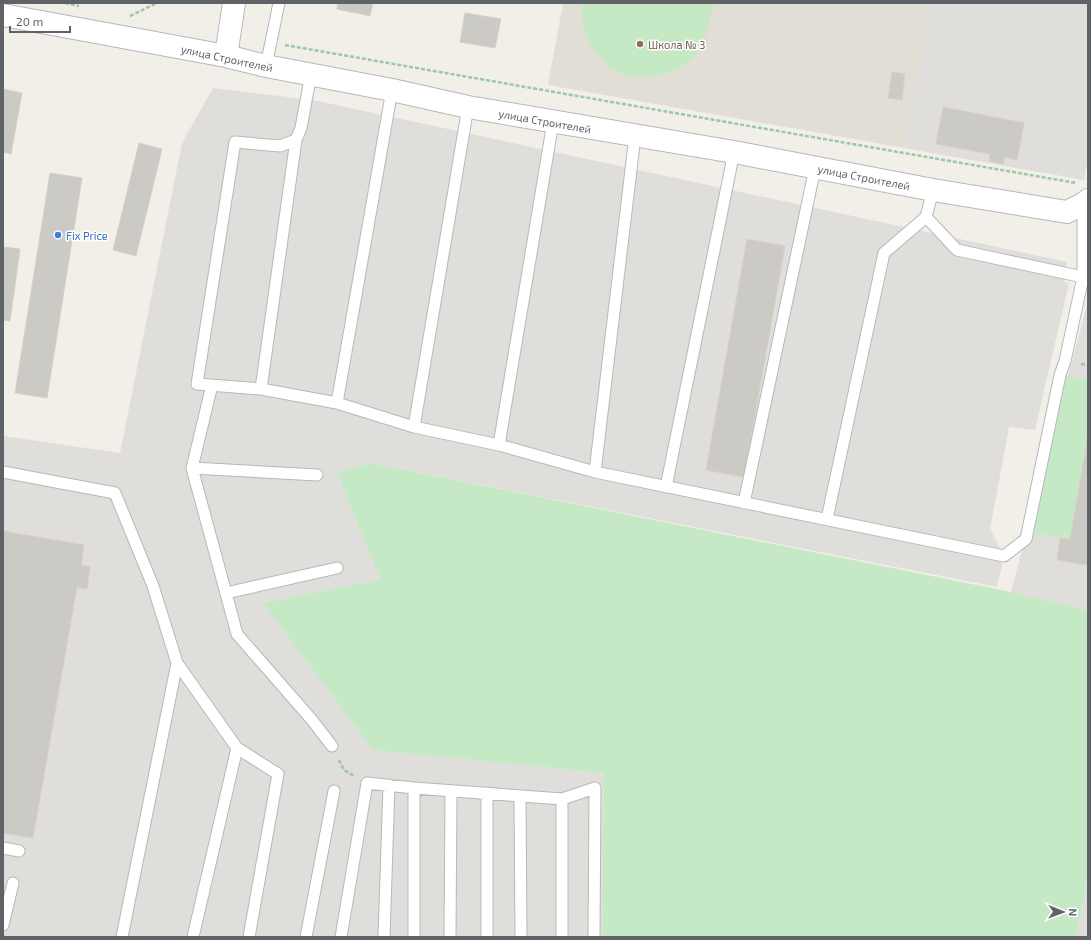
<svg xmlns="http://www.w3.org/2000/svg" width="1091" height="940" viewBox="0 0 1091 940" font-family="'Exo 2',sans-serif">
	<rect width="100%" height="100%" fill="#f1efe8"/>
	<path fill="#e0deda" d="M931,3H1088V157L1084,180L904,148Z
		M213,88L313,100L1067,262L1064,282L1069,283L1035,430L1009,427L990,529L1004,556L997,587L371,463L337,473L380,579L263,603L373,750L604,773L602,937H3V436L120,453L182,143Z
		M1088,301V611L1011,592Z
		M1088,874V937H1076Z"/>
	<path fill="#e1ded6" d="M563,3H931L904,148L548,85Z"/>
	<path fill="#c5e8c5" d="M582,3H714L706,35L695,56L677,70L655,76L631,78L608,67L593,49L583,29Z
		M1060,375L1088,379V436L1070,539L1032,532Z
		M371,463L1011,592L1088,611V874L1076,937H602L604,773L373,750L263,603L380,579L337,473Z"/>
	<path fill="#cccac5" stroke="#d6d1c6" d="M338,3H373L370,16L337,9Z
		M465,13L501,19L495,48L460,42Z
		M892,72L905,74L902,100L888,98Z
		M3,89L22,93L11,154L3,152Z
		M943,107L1024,123L1017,160L1005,157L1003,164L989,161L990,154L936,144Z
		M139,143L162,149L136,256L113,250Z
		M50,173L82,178L47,398L15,393Z
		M747,239L785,246L744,477L706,470Z
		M3,247L20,249L10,321L3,320Z
		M1088,436V565L1057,560L1060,538L1070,539Z
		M3,531L84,545L81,565L90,567L87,589L77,587L33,838L3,833Z"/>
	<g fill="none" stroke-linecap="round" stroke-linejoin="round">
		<defs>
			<path id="lane" d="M266,66L279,3
				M311,74L301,128L296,140L280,146L235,142L197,384L261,389L337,403L414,427L499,445L595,472L1004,556L1026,539L1060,375L1065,361L1083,277V204
				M933,190L926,217L957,250L1083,277
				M212,385L192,468L237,634L312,720L332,746
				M261,389L296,140
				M337,403L392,90
				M414,427L468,107
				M499,445L553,122
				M192,468L317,475
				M3,472L115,493L153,586L177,663L237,748L278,774L249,937
				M595,472L635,136
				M666,487L734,152
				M744,503L815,168
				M827,519L884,253L926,217
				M226,593L337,568
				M520,796L521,937
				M3,848L19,851
				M3,925L13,883
				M122,937L177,663
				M193,937L237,748
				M306,937L334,791
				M341,937L367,783L414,788L562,799L595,788L594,937
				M384,937L389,785
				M414,937V788
				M450,937L451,791
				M487,937V793
				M562,937V799"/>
			<path id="street" d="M3,15L226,56L266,66L392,90L468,107L734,152L933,190L1067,212L1083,204L1088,200
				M226,56L234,3"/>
		</defs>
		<use href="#lane" stroke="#b5b8bc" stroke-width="13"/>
		<use href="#street" stroke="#b5b8bc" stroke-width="24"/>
		<path stroke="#9cc7a9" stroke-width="2.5" stroke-dasharray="4 2" stroke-linecap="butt" d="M65,3L79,6
			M130,16L157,3
			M285,45L1076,183
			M1081,364L1088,365
			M339,760L344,770L354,776"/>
		<use href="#lane" stroke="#fff" stroke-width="11"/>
		<use href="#street" stroke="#fff" stroke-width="22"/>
	</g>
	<circle fill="#8d6e63" stroke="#fff" stroke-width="1.5" cx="640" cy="44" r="4"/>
	<circle fill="#3f7fe0" stroke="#fff" stroke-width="1.5" cx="58" cy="235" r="4"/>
	<g text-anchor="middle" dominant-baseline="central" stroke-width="3" stroke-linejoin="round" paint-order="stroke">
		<g font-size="11" fill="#785e54" stroke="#fff" text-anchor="start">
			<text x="648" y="44">Школа № 3</text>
		</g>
		<g font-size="11" fill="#5f6368" stroke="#fff">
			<text transform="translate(227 58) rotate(12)">улица Строителей</text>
			<text transform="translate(545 121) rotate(10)">улица Строителей</text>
			<text transform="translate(864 177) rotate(11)">улица Строителей</text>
		</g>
		<g font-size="11" fill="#366cbe" stroke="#fff" text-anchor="start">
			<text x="66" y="235">Fix Price</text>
		</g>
	</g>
	<rect width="1091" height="940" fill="none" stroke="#5f6368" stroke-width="8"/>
	<g transform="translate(1063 912) rotate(91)" stroke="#ffffff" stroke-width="3" paint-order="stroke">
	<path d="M0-3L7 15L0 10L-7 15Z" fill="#5f6368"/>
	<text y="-6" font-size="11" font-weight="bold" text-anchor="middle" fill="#5f6368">N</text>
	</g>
	<path d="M10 26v6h60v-6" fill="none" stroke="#5f6368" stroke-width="2"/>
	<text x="16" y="26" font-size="12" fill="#5f6368" stroke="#ffffff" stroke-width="3" paint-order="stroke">20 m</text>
</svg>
